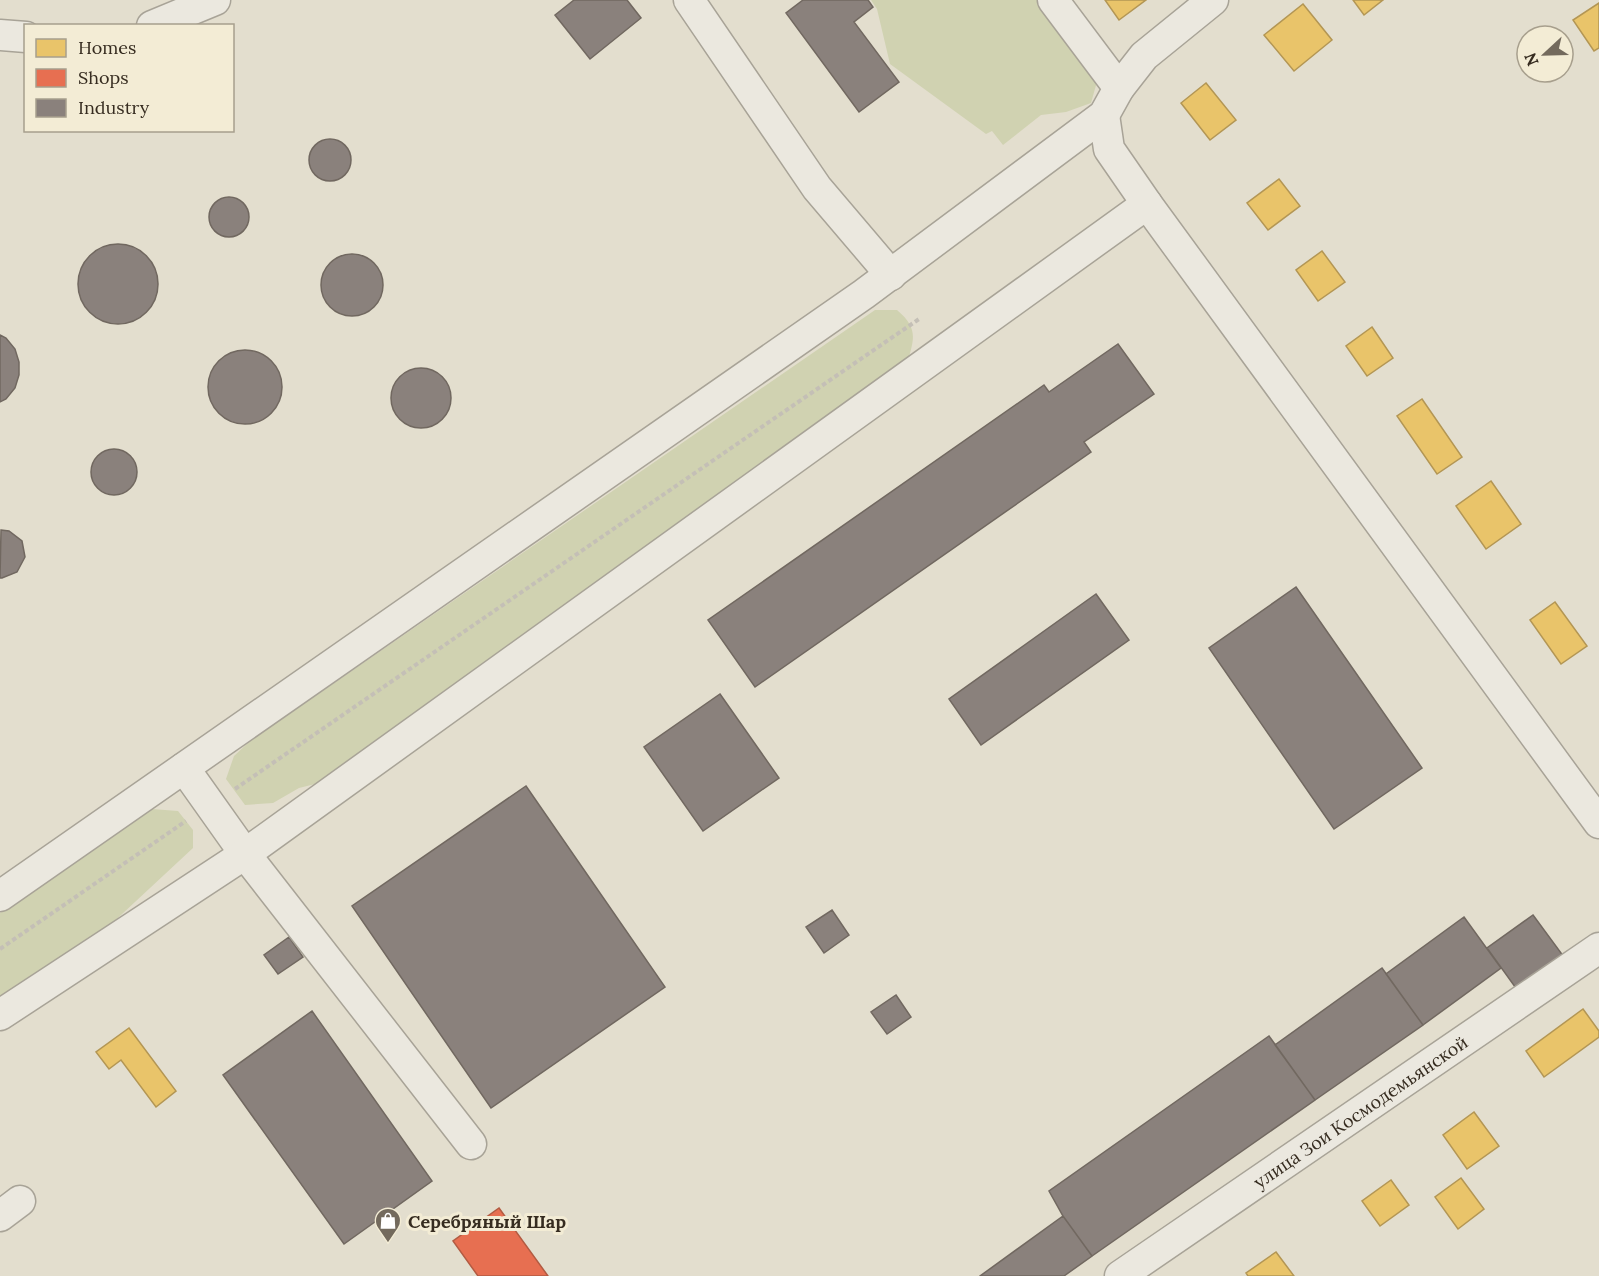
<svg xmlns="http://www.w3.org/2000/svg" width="1599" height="1276" viewBox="0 0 1599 1276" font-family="Lora,serif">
	<rect width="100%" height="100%" fill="#e3dece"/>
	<path fill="#d0d2b1" d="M871,0H1064L1098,78L1091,103L1066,112L1041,115L1003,145L992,131L986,134L890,64L877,9Z
		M875,310H897C917,327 915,337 908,360L323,782L299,788L273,803L245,805L226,779L234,756L250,741Z
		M152,809L178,811L193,830V848L92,942L0,1002V913Z"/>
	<path fill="#e9c46a" stroke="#b39654" stroke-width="1.5" d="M1105,0H1146L1119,20Z
		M1353,0H1383L1364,15Z
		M1599,3V48L1594,51L1573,20Z
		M1303,4L1332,40L1294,71L1264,35Z
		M1206,83L1236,120L1210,140L1181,103Z
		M1279,179L1300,206L1268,230L1247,203Z
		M1322,251L1345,282L1318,301L1296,270Z
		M1372,327L1393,358L1367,376L1346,346Z
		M1422,399L1462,457L1437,474L1397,416Z
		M1491,481L1521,524L1486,549L1456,506Z
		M1555,602L1587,646L1561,664L1530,620Z
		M1583,1009L1599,1031V1037L1544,1077L1526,1051Z
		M129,1028L176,1091L156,1107L121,1060L109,1069L96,1052Z
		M1474,1112L1499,1146L1467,1169L1443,1135Z
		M1461,1178L1484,1209L1458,1229L1435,1197Z
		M1391,1180L1409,1205L1380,1226L1362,1201Z
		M1276,1252L1294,1276H1248L1246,1273Z"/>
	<path fill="#e76f51" stroke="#b25b42" stroke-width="1.5" d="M499,1208L548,1276H478L453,1241Z"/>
	<path fill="#8a817c" stroke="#716860" stroke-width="1.5" d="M574,0H627L641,18L590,59L555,15Z
		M803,0H868L873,7L854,22L899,82L859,112L786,13Z
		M309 160a21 21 0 1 1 42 0a21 21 0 1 1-42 0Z
		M209 217a20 20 0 1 1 40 0a20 20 0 1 1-40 0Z
		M78 284a40 40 0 1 1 80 0a40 40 0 1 1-80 0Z
		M321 285a31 31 0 1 1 62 0a31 31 0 1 1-62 0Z
		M0,335L6,338L15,349L19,362V375L15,388L6,399L0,402Z
		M1118,344L1154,394L1084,442L1091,452L755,687L708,620L1044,385L1049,392Z
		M208 387a37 37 0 1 1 74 0a37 37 0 1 1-74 0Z
		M391 398a30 30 0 1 1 60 0a30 30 0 1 1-60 0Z
		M91 472a23 23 0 1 1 46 0a23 23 0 1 1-46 0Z
		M1,530L9,531L22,541L25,557L17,572L2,578H0Z
		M1296,587L1422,768L1334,829L1209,648Z
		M1096,594L1129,640L981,745L949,699Z
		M720,694L779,778L703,831L644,747Z
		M526,786L665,987L491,1108L352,906Z
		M832,910L849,935L824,953L806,927Z
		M1533,915L1564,957L1518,991L1487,948Z
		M1464,917L1501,968L1423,1025L1386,974Z
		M289,937L303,957L278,974L264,955Z
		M1382,968L1423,1025L1315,1100L1275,1045Z
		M896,995L911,1017L887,1034L871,1012Z
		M312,1011L432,1181L344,1244L223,1075Z
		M1269,1036L1315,1100L1092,1256L1063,1216L1049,1191Z
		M1063,1216L1092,1256L1064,1276H980Z"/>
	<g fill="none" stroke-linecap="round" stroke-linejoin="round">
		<defs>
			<g id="minor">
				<path d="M689,0L817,188L891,275"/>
				<path d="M1053,0L1119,88"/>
				<path d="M152,26L215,0"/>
				<path d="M0,35L26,37"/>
				<path d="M1104,115L1109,149L1147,204L1599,823"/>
				<path d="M184,768L245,854L471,1144"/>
				<path d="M0,896L864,294L1104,115L1119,88L1144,56L1213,0"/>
				<path d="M0,1015L245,854L1147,204"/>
				<path d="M0,1216L20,1201"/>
				<path id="s1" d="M1120,1276L1599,948"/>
			</g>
		</defs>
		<use href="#minor" stroke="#a8a397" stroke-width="33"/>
		<path stroke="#c4bfb6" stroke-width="4" stroke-dasharray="4.5 3" stroke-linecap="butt" d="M235,789L919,319
			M0,949L186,821"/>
		<use href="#minor" stroke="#ebe8df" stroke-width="30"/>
	</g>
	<defs>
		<symbol id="shop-pin" viewBox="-11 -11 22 30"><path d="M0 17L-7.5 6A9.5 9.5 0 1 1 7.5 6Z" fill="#736a5d" stroke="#f3ecd5"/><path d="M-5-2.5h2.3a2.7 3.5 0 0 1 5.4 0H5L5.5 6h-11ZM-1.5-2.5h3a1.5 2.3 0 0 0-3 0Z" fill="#fff"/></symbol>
	</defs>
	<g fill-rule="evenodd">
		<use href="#shop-pin" x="373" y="1206" width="30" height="40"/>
	</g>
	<g text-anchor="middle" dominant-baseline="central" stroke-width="6" stroke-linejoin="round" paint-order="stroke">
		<g font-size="18" fill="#362c20" stroke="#f3ecd5">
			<text stroke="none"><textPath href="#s1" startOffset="291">улица Зои Космодемьянской</textPath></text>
		</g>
		<g font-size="18" font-weight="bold" fill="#362c20" stroke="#f3ecd5" text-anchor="start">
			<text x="408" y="1221">Серебряный Шар</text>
		</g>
	</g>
	<rect x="24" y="24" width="210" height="108" fill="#f3ecd5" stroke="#a79f8d" stroke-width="1.5"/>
	<rect x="36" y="39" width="30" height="18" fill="#e9c46a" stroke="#a79f8d" stroke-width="1.5"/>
	<text x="78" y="54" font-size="18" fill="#362c20">Homes</text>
	<rect x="36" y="69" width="30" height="18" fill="#e76f51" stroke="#a79f8d" stroke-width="1.5"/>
	<text x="78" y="84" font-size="18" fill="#362c20">Shops</text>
	<rect x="36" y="99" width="30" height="18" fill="#8a817c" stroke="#a79f8d" stroke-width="1.5"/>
	<text x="78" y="114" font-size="18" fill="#362c20">Industry</text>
	<g transform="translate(1545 54) rotate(248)"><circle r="28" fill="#f3ecd5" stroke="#a79f8d" stroke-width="1.5"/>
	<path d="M0-4.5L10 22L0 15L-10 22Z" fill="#736a5d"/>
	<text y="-9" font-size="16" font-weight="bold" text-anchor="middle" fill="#362c20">N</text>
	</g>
</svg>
